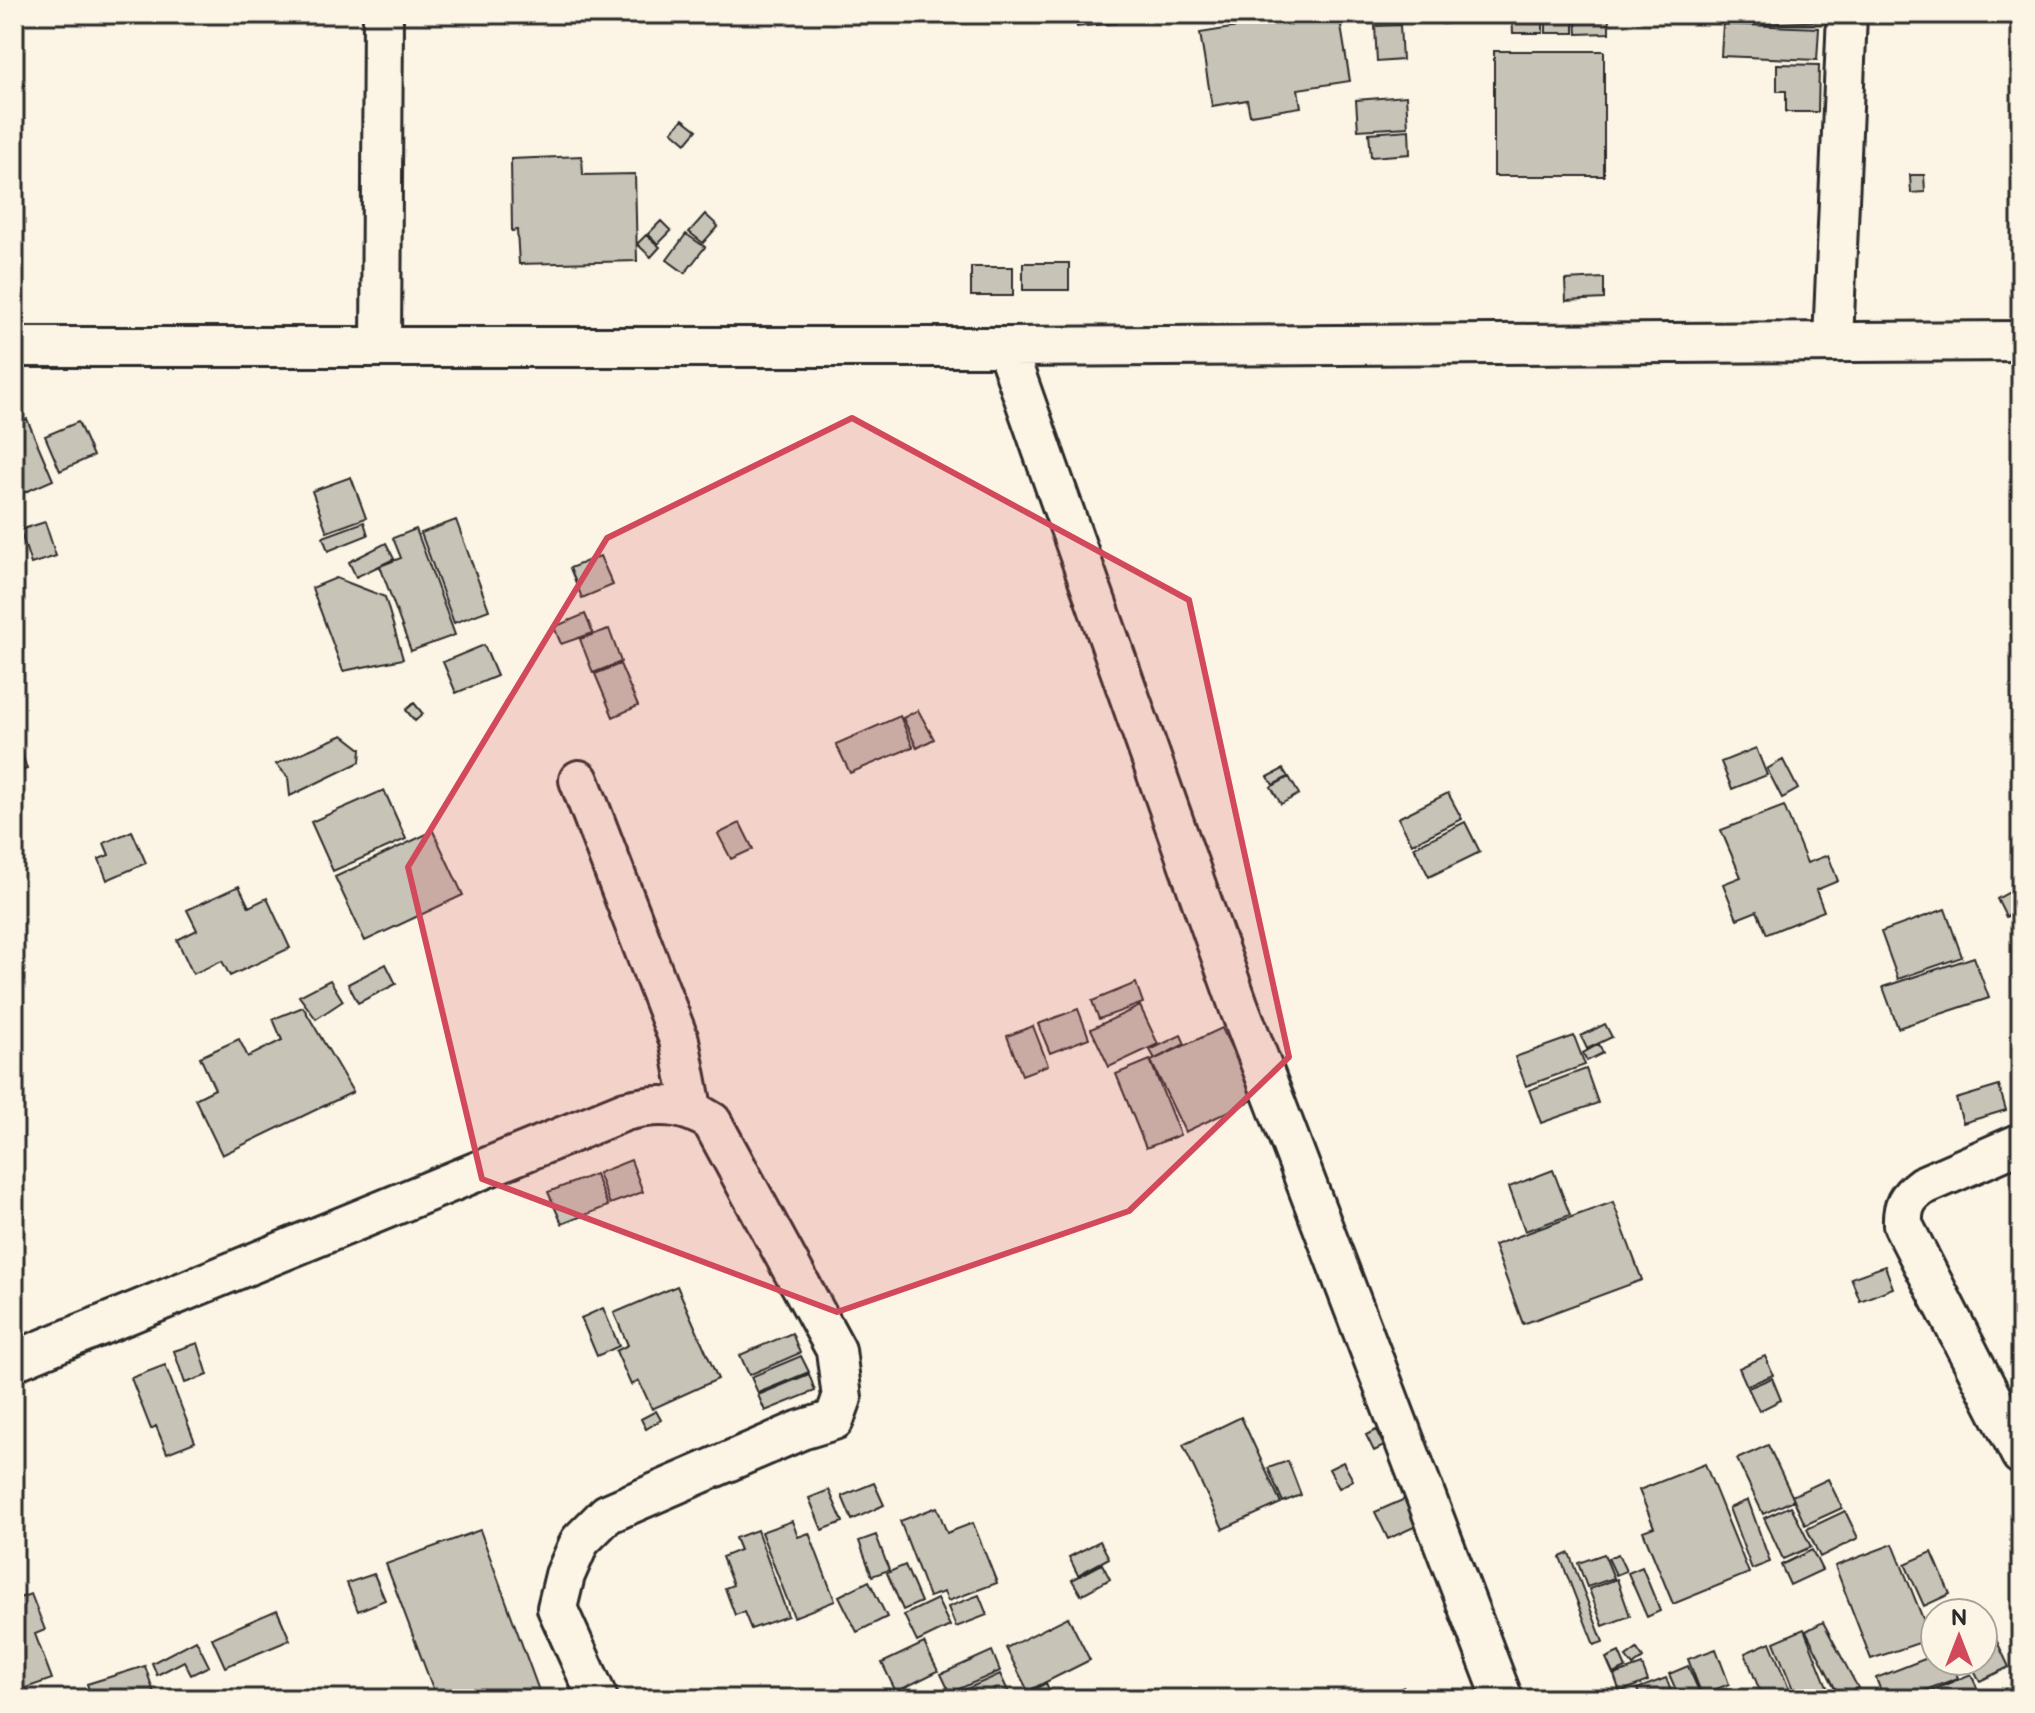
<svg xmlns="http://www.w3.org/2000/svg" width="2035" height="1713" viewBox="0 0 2035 1713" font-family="'Balsamiq Sans',sans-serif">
	<rect width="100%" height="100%" fill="#fcf5e5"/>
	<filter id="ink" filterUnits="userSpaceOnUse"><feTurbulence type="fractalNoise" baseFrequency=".0125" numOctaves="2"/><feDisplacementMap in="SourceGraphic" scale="16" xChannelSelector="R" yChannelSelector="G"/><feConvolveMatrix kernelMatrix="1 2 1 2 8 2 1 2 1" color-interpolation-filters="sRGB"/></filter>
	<g filter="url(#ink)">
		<path fill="#c8c3b7" stroke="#2b2b2b" stroke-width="2" d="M1076,14H1115L1116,23L1077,27Z
			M1237,14H1339L1350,81L1298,89L1301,107L1250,115L1247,100L1212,106L1200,33L1238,27Z
			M1369,14H1401V21H1370Z
			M1441,14H1469L1470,19L1443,24Z
			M1512,14H1543V33H1513Z
			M1546,14H1574V33H1546Z
			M1576,14H1609V33L1577,34Z
			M1711,14H1760V17L1712,23Z
			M1762,14H1822V21L1763,24Z
			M1904,14H1947V18L1905,22Z
			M1723,24L1819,28L1817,60L1721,56Z
			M1400,25L1402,60L1377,62L1375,26Z
			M1494,51H1604V176H1494Z
			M1777,64L1819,65L1818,112H1786V91H1777Z
			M1406,96L1408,127L1358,130L1356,100Z
			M683,119L697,130L686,143L672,131Z
			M1409,130L1410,154L1371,157L1369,133Z
			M582,156L583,175L635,174L637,261L519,264L517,230L512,231L511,159Z
			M1910,175H1924L1925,192L1911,193Z
			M705,214L718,226L703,243L689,232Z
			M661,221L671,231L658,244L648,234Z
			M686,234L705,247L685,273L667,260Z
			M646,235L660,247L651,257L637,244Z
			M1023,263H1069V290H1023Z
			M971,267H1013V296H971Z
			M1604,278V299L1566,301L1565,280Z
			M27,419L53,480L14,497V425Z
			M78,422L93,456L60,471L45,436Z
			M351,477L366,518L327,532L312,491Z
			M456,520L489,610L454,623L421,533Z
			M45,522L56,556L31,564L20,530Z
			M364,522L368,535L328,551L323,537Z
			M416,529L455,635L411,651L380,566L401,558L393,538Z
			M386,543L394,559L356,577L349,562Z
			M600,556L613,585L582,598L570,568Z
			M336,578L385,597L403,659L343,671L312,588Z
			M585,614L593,633L561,644L554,627Z
			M609,629L621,662L593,673L580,639Z
			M484,645L497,676L456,693L443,662Z
			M620,664L638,706L613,717L595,674Z
			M414,703L423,714L415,721L406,710Z
			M918,710L934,739L917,748L903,718Z
			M900,716L913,747L850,773L836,744Z
			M14,730L27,769L14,773Z
			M343,735L361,749L360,762L290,796L288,777L276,764Z
			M1756,748L1767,775L1732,789L1721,762Z
			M1783,760L1798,789L1782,798L1767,769Z
			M1283,769L1288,777L1273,785L1268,777Z
			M1289,777L1299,794L1281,804L1271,787Z
			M384,790L406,839L333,871L311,822Z
			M1448,793L1462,819L1412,844L1398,818Z
			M1784,806L1807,863L1828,855L1838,881L1816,890L1824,911L1767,934L1757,911L1737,919L1723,884L1741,877L1721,830Z
			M1465,822L1480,852L1429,877L1414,847Z
			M740,823L753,849L731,859L718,834Z
			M132,831L146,863L107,880L99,859L109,855L104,843Z
			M433,831L463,895L365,941L335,877Z
			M239,886L249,907L267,898L290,948L230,976L222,961L193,974L177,940L197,930L187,910Z
			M2015,889L2021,909L2006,917L1997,899Z
			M1945,909L1962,957L1898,979L1881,932Z
			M1974,957L1989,998L1898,1028L1883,987Z
			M386,964L396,984L358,1003L348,984Z
			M330,980L343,1001L316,1019L299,996Z
			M1136,983L1143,1003L1099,1019L1092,1001Z
			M1140,1006L1158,1044L1109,1067L1091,1029Z
			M303,1007L353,1092L222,1155L195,1099L215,1089L200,1057L239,1039L248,1057L282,1040L273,1019Z
			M1078,1009L1089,1038L1050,1053L1038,1024Z
			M1605,1024L1612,1037L1587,1049L1581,1036Z
			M1033,1026L1048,1065L1022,1075L1007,1036Z
			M1222,1028L1255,1099L1185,1132L1151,1061Z
			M1181,1035L1185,1044L1155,1059L1150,1050Z
			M1574,1036L1585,1065L1526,1086L1515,1057Z
			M1599,1044L1603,1053L1587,1061L1583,1053Z
			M1150,1060L1180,1135L1146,1148L1116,1074Z
			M1586,1069L1598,1103L1541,1123L1529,1090Z
			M1999,1086L2006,1110L1963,1123L1956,1099Z
			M631,1160L643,1192L610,1204L598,1173Z
			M1553,1170L1570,1215L1525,1231L1509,1187Z
			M595,1174L608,1206L562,1224L548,1192Z
			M1613,1202L1642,1280L1523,1324L1494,1245Z
			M1885,1266L1893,1288L1860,1301L1851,1278Z
			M677,1286L718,1379L652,1409L639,1381L631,1385L616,1351L628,1345L614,1313Z
			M603,1308L619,1346L597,1356L581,1318Z
			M792,1333L800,1353L749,1375L740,1355Z
			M198,1343L208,1375L185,1383L174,1351Z
			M801,1356L809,1372L758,1393L751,1377Z
			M1765,1356L1773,1375L1747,1386L1739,1368Z
			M165,1365L195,1442L167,1453L156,1426L151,1429L131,1378Z
			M809,1374L815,1391L765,1411L758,1395Z
			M1772,1378L1781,1400L1759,1411L1748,1388Z
			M656,1411L661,1420L646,1429L641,1419Z
			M1241,1417L1281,1503L1223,1529L1183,1445Z
			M1376,1430L1384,1446L1374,1451L1366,1435Z
			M1768,1445L1794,1500L1763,1514L1737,1459Z
			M1288,1461L1301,1495L1283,1502L1268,1468Z
			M1343,1462L1353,1480L1339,1488L1329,1469Z
			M1705,1464L1749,1573L1673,1604L1643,1531L1654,1527L1639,1490Z
			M1828,1479L1842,1508L1805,1525L1792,1496Z
			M874,1483L884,1505L852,1520L842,1496Z
			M829,1490L843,1522L822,1530L809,1498Z
			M1414,1495L1427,1521L1388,1539L1375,1512Z
			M1748,1500L1770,1562L1752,1569L1729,1508Z
			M1791,1506L1811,1547L1783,1559L1764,1518Z
			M937,1507L947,1533L973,1523L997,1583L948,1601L944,1592L929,1597L900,1521Z
			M1845,1511L1858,1538L1820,1557L1807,1529Z
			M792,1521L798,1537L809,1533L835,1601L794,1617L761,1532Z
			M480,1530L542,1699H437L386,1564Z
			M757,1530L788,1616L751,1629L744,1612L735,1615L725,1588L733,1585L722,1557L740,1550L735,1538Z
			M876,1535L889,1570L872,1576L859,1541Z
			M1100,1541L1109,1558L1078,1575L1069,1557Z
			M1893,1544L1931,1639L1871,1659L1835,1566Z
			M1812,1550L1822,1570L1790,1585L1781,1565Z
			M1932,1552L1950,1594L1924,1606L1905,1564Z
			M1569,1553L1603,1642L1594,1645L1560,1557Z
			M1604,1554L1614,1578L1587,1587L1578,1563Z
			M1618,1554L1626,1571L1616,1575L1608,1558Z
			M1102,1564L1110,1579L1081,1595L1072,1580Z
			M905,1565L921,1602L903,1610L887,1573Z
			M1642,1567L1660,1611L1647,1617L1628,1573Z
			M374,1574L385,1600L358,1611L347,1583Z
			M1617,1579L1630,1616L1603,1626L1589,1589Z
			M869,1581L887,1617L857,1632L839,1596Z
			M14,1583L19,1598L31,1594L45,1630L35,1634L52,1679L14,1692Z
			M979,1595L987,1615L956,1627L948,1607Z
			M937,1599L950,1626L917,1642L904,1615Z
			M277,1610L290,1640L225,1667L212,1638Z
			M1068,1617L1090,1660L1028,1691L1006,1648Z
			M1823,1622L1858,1688L1840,1698L1806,1631Z
			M1804,1629L1832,1699H1797L1774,1642Z
			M1993,1633L2009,1667L1980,1681L1969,1661H1983V1638Z
			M196,1640L209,1666L191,1675L184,1661L157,1675L152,1663Z
			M1770,1642L1793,1699H1763L1745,1653Z
			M924,1643L938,1671L896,1692L882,1663Z
			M1637,1649L1643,1658L1633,1666L1626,1657Z
			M1716,1649L1729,1684L1702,1695L1688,1659Z
			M992,1651L1000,1671L950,1693L941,1674Z
			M1619,1652L1626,1668L1613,1674L1606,1658Z
			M1935,1655V1661H1952L1958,1678L1901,1699H1884L1876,1678Z
			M1642,1665L1648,1681L1620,1692L1614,1675Z
			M145,1666L156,1699H92L87,1684Z
			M1688,1666L1702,1698L1699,1699H1680L1669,1674Z
			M1000,1674L1009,1693L996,1699H953L951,1696Z
			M1971,1674L1982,1699H1911Z
			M1666,1678L1674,1699H1641L1637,1689Z
			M1046,1683L1051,1694L1036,1699L1032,1691Z
			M1404,1687L1409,1699H1374Z"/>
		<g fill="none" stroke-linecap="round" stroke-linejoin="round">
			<defs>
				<path id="street" d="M1833,342L1847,14
					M14,347H1006L2021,341
					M381,347L383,14
					M1006,347L1239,1007L1503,1699
					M579,780L679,1040L692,1108
					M2021,1143L1922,1186C1907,1197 1902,1206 1903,1225L2021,1455
					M14,1361L625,1111C657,1103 684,1103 712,1122L836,1350L842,1398L834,1420L801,1430L607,1514L580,1541L565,1575L557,1608L598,1699"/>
			</defs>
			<use href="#street" stroke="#2b2b2b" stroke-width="44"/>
			<use href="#street" stroke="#fcf5e5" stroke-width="38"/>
		</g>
	</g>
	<path fill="#d1495b" fill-opacity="0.2" stroke="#d1495b" stroke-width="6" stroke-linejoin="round" d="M852,418L1189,600L1289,1057L1129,1211L837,1312L482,1179L408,867L607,538Z"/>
	<rect width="2035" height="1713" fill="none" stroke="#fcf5e5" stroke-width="48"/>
	<rect x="24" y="24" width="1987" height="1665" fill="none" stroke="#2b2b2b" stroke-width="3" filter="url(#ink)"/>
	<g transform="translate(1959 1637)"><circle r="38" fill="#fcf5e5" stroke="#a8a49b" stroke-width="2"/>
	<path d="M0-6L14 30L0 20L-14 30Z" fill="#d1495b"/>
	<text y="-12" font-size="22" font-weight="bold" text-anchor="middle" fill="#2b2b2b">N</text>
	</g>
</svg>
